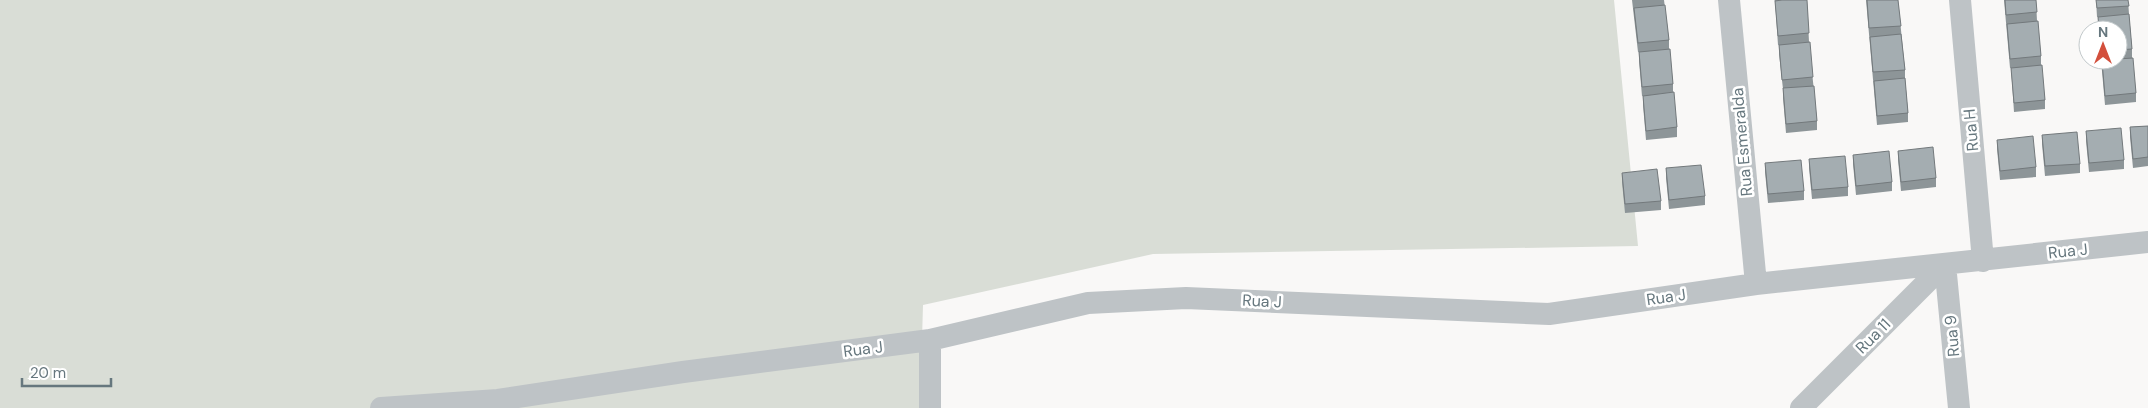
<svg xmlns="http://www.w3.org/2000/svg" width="2148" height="408" viewBox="0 0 2148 408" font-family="'DM Sans',sans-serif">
	<rect width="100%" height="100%" fill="#f9f8f7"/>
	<path fill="#d9ddd6" d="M0,0H1614L1638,246L1153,254L923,305L920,408H0Z"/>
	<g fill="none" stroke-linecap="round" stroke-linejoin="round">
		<path stroke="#bec3c6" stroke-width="22" d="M1729,0L1756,284
			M1960,0L1983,261
			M1945,264L1959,408
			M381,408L498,400L683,372L930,340L1088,303L1186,298L1549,314L1756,284L2148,242
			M930,408V340
			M1801,408L1945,264"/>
	</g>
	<path fill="#8d9598" d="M1632,0H1664L1669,40V49L1673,84V92L1677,127V137L1646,140L1643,105V96H1642L1639,61V52H1638Z
		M1774,0H1807L1809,42L1817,121V130L1786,133L1783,98V89L1779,54V45H1778L1775,1Z
		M1866,0H1898L1905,70V78L1908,113V122L1877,125Z
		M2004,0H2036L2037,21L2041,56V65L2045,100V109L2014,112L2011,68H2010Z
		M2096,0H2128L2129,14L2132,49V58L2136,93V102L2105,105L2101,60H2118V30H2098V17H2097Z
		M2148,126V166L2133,168L2130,137V127Z
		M2086,131L2124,160V169L2089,172L2086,141Z
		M2042,135L2080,164V173L2045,176L2042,144Z
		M1997,140L2036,167V177L2000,180L1997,149Z
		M1898,151L1936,178V187L1901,191L1898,160Z
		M1853,155L1892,182V191L1856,195L1853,164Z
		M1809,159L1848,187V196L1812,199L1809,168Z
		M1765,163L1804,191V200L1768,203L1765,172Z
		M1666,168L1705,196V205L1669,209L1666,178Z
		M1622,173L1661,201V210L1625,213L1622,182Z"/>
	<path fill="#a4adb1" stroke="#73797c" d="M1782,0H1807L1809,33L1778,36L1775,1Z
		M1867,0H1898L1901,26L1869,28Z
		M2005,0H2036L2037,12L2006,15Z
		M2096,0H2128L2129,6L2097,8Z
		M1665,5L1669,40L1638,43L1634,8Z
		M2129,14L2132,49L2118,50V30H2099L2098,17Z
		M2038,21L2041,56L2010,59L2007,24Z
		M1901,34L1905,70L1873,72L1870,37Z
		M1810,42L1813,77L1782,80L1779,45Z
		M1670,49L1673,84L1642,87L1639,52Z
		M2133,58L2136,93L2105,96L2102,61L2118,60V59Z
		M2042,65L2045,100L2014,103L2011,68Z
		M1905,78L1908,113L1877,116L1874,81Z
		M1814,86L1817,121L1786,124L1783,88Z
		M1674,92L1677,127L1646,131L1643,96Z
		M2148,126V157L2133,159L2130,127Z
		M2121,128L2124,160L2089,163L2086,131Z
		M2077,132L2080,164L2045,166L2042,135Z
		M2033,136L2036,167L2000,171L1997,140Z
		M1933,147L1936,178L1901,182L1898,151Z
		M1889,151L1892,182L1856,186L1853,155Z
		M1845,156L1848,187L1812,190L1809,159Z
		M1801,160L1804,191L1768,194L1765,163Z
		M1701,165L1705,196L1669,200L1666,168Z
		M1657,169L1661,201L1625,204L1622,173Z"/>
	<g text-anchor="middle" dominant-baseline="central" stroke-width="5" stroke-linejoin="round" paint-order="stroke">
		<g font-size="16" fill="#66777e" stroke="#fff">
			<text transform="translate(1971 130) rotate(-95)">Rua H</text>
			<text transform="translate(1742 142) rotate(-95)">Rua Esmeralda</text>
			<text transform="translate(2068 251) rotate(-6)">Rua J</text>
			<text transform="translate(1666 297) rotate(-8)">Rua J</text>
			<text transform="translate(1262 301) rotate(3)">Rua J</text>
			<text transform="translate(1873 336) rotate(-45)">Rua 11</text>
			<text transform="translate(1952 336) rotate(-95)">Rua 9</text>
			<text transform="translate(863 349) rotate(-7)">Rua J</text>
		</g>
	</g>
	<g transform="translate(2103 45)"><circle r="24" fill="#ffffff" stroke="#c2c9cb"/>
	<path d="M0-4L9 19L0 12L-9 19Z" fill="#d34f3c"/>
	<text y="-8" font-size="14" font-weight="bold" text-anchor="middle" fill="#66777e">N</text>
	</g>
	<path d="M22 378v8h89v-8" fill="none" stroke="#66777e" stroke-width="2.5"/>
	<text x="30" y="378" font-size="15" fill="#66777e" stroke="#ffffff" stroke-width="4" paint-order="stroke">20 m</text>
</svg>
